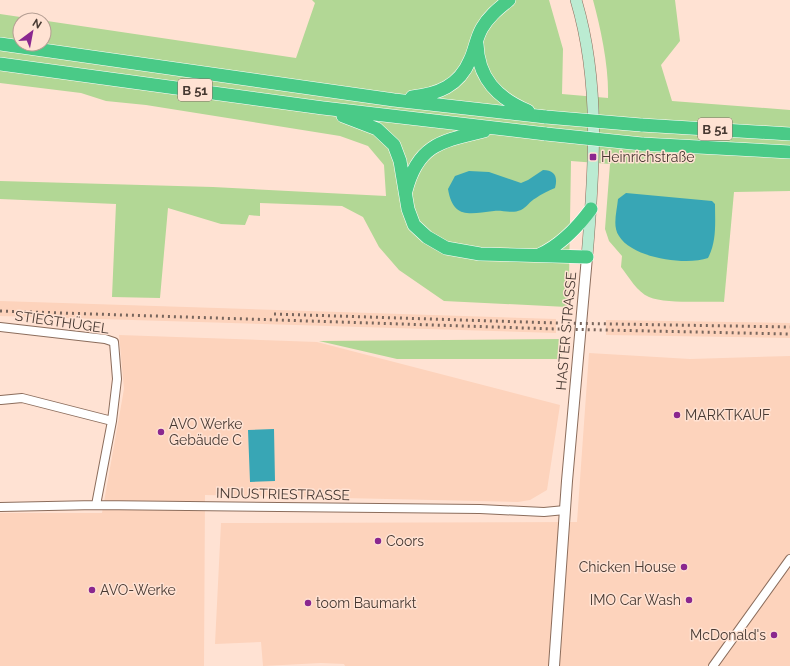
<svg xmlns="http://www.w3.org/2000/svg" width="790" height="666" viewBox="0 0 790 666" font-family="Raleway,sans-serif">
	<rect width="100%" height="100%" fill="#ffe2d3"/>
	<path fill="#fdd3bc" d="M0,301L556,319V333L0,316Z
		M606,320L790,323V338L606,335Z
		M119,335L317,342L560,405L547,490L530,500L518,502L205,495L204,666H0V513H102L124,389Z
		M589,353L690,359L790,356V666H345L344,664L321,663L263,666L261,642L215,644L221,523L577,522Z"/>
	<path fill="#b2d795" fill-rule="evenodd" d="M312,0H549L563,49L562,94L608,98C609,68 601,29 593,0H675L680,41L661,65L672,101L790,110V191L734,192L724,302C705,301 665,304 649,297C637,292 629,277 621,267L622,256L609,241L605,229L610,164L571,161L569,281L567,307L444,301L399,270L379,247L363,217L342,206L260,203V216L249,215L245,225L221,224L168,208L160,298L112,297L116,204L0,199V181L213,187L386,196L384,165L368,146L340,136L146,105L106,101L81,93L0,83V14L296,58L315,3ZM20,20H44V44H20Z
		M563,339L561,359H397L319,341Z"/>
	<path fill="#38a6b5" d="M543,170C555,170 558,177 555,188C548,191 541,194 536,198C530,201 527,207 521,210C512,214 503,210 494,211C469,214 453,219 448,189L455,176L469,171L489,172L521,183L528,180Z
		M626,193L712,201L715,204C715,222 717,241 708,258C686,266 632,258 619,236C612,226 617,211 618,199Z
		M274,429L275,481L250,482L248,430Z"/>
	<g fill="none" stroke-linecap="round" stroke-linejoin="round">
		<defs>
			<path id="minor" d="M0,327L105,339L114,342L117,379L112,421L96,505
				M1,400L22,398L112,421
				M0,507L96,505L480,509L544,512L565,510
				M713,666L790,559"/>
			<path id="tertiary" d="M554,666L567,481L587,257"/>
			<path id="secondary" d="M576,0C601,83 594,172 587,257"/>
			<path id="trunk" d="M0,44L394,100L546,117
				M477,44C478,78 497,98 528,111
				M0,64L323,108L546,134
				M412,97C438,94 459,86 470,60C475,50 476,38 482,28C489,16 498,9 509,0
				M343,116L377,129L394,145L400,161L408,209L414,225L427,237L446,248L480,254L587,257
				M641,125L790,134
				M642,144L790,152
				M406,191C418,144 442,141 484,131
				M539,255C561,245 577,228 591,209"/>
		</defs>
		<use href="#minor" stroke="#8c6d5c" stroke-width="10"/>
		<use href="#tertiary" stroke="#8c6d5c" stroke-width="12"/>
		<use href="#secondary" stroke="#8c6d5c" stroke-width="12"/>
		<use href="#trunk" stroke="#fff" stroke-width="14"/>
		<use href="#minor" stroke="#fff" stroke-width="8"/>
		<use href="#tertiary" stroke="#fff" stroke-width="10"/>
		<use href="#secondary" stroke="#bbebd2" stroke-width="11"/>
		<use href="#trunk" stroke="#4aca87" stroke-width="13"/>
		<path stroke="#78665d" stroke-width="3" stroke-dasharray="2 4" stroke-linecap="butt" d="M0,311L556,329L790,334
			M274,314L556,323L790,327"/>
		<defs>
			<path id="trunk-bridge" d="M546,117L641,125
				M546,134L642,144"/>
		</defs>
		<use href="#trunk-bridge" stroke="#fff" stroke-width="14" stroke-linecap="butt"/>
		<use href="#trunk-bridge" stroke="#4aca87" stroke-width="13"/>
	</g>
	<g fill="#8a278f" stroke="#ffe2d3" stroke-width="1.5">
		<rect x="589" y="153" width="8" height="8" rx="2"/>
		<circle cx="677" cy="415" r="4"/>
		<circle cx="161" cy="432" r="4"/>
		<circle cx="378" cy="541" r="4"/>
		<circle cx="684" cy="567" r="4"/>
		<circle cx="92" cy="590" r="4"/>
		<circle cx="689" cy="600" r="4"/>
		<circle cx="308" cy="603" r="4"/>
		<circle cx="774" cy="635" r="4"/>
	</g>
	<g text-anchor="middle" dominant-baseline="central" stroke-width="3" stroke-linejoin="round" paint-order="stroke">
		<g fill="#ffe2d3" stroke="#7e6c62" stroke-width="1">
			<rect x="178" y="79" width="34" height="22" rx="3"/>
			<rect x="698" y="118" width="34" height="22" rx="3"/>
		</g>
		<g font-size="13" font-weight="bold" fill="#473932">
			<text x="195" y="90">B 51</text>
			<text x="715" y="129">B 51</text>
		</g>
		<g font-size="14" fill="#473932" stroke="#ffe2d3" text-anchor="start">
			<text x="601" y="157">Heinrichstraße</text>
			<text x="685" y="415">MARKTKAUF</text>
			<text x="169" y="424">AVO Werke<tspan x="169" dy="16">Gebäude C</tspan></text>
			<text x="386" y="541">Coors</text>
			<text x="676" y="567" text-anchor="end">Chicken House</text>
			<text x="100" y="590">AVO-Werke</text>
			<text x="681" y="600" text-anchor="end">IMO Car Wash</text>
			<text x="316" y="603">toom Baumarkt</text>
			<text x="766" y="635" text-anchor="end">McDonald's</text>
		</g>
		<g font-size="14" fill="#473932" stroke="#ffe2d3">
			<text transform="translate(62 322) rotate(8)">STIEGTHÜGEL</text>
			<text transform="translate(566 331) rotate(-85)">HASTER STRASSE</text>
			<text transform="translate(283 494) rotate(1)">INDUSTRIESTRASSE</text>
		</g>
	</g>
	<g transform="translate(32 32) rotate(32)"><circle r="19" fill="#ffe2d3" stroke="#b59e93"/>
	<path d="M0-3L7 15L0 10L-7 15Z" fill="#8a278f"/>
	<text y="-6" font-size="11" font-weight="bold" text-anchor="middle" fill="#473932">N</text>
	</g>
</svg>
